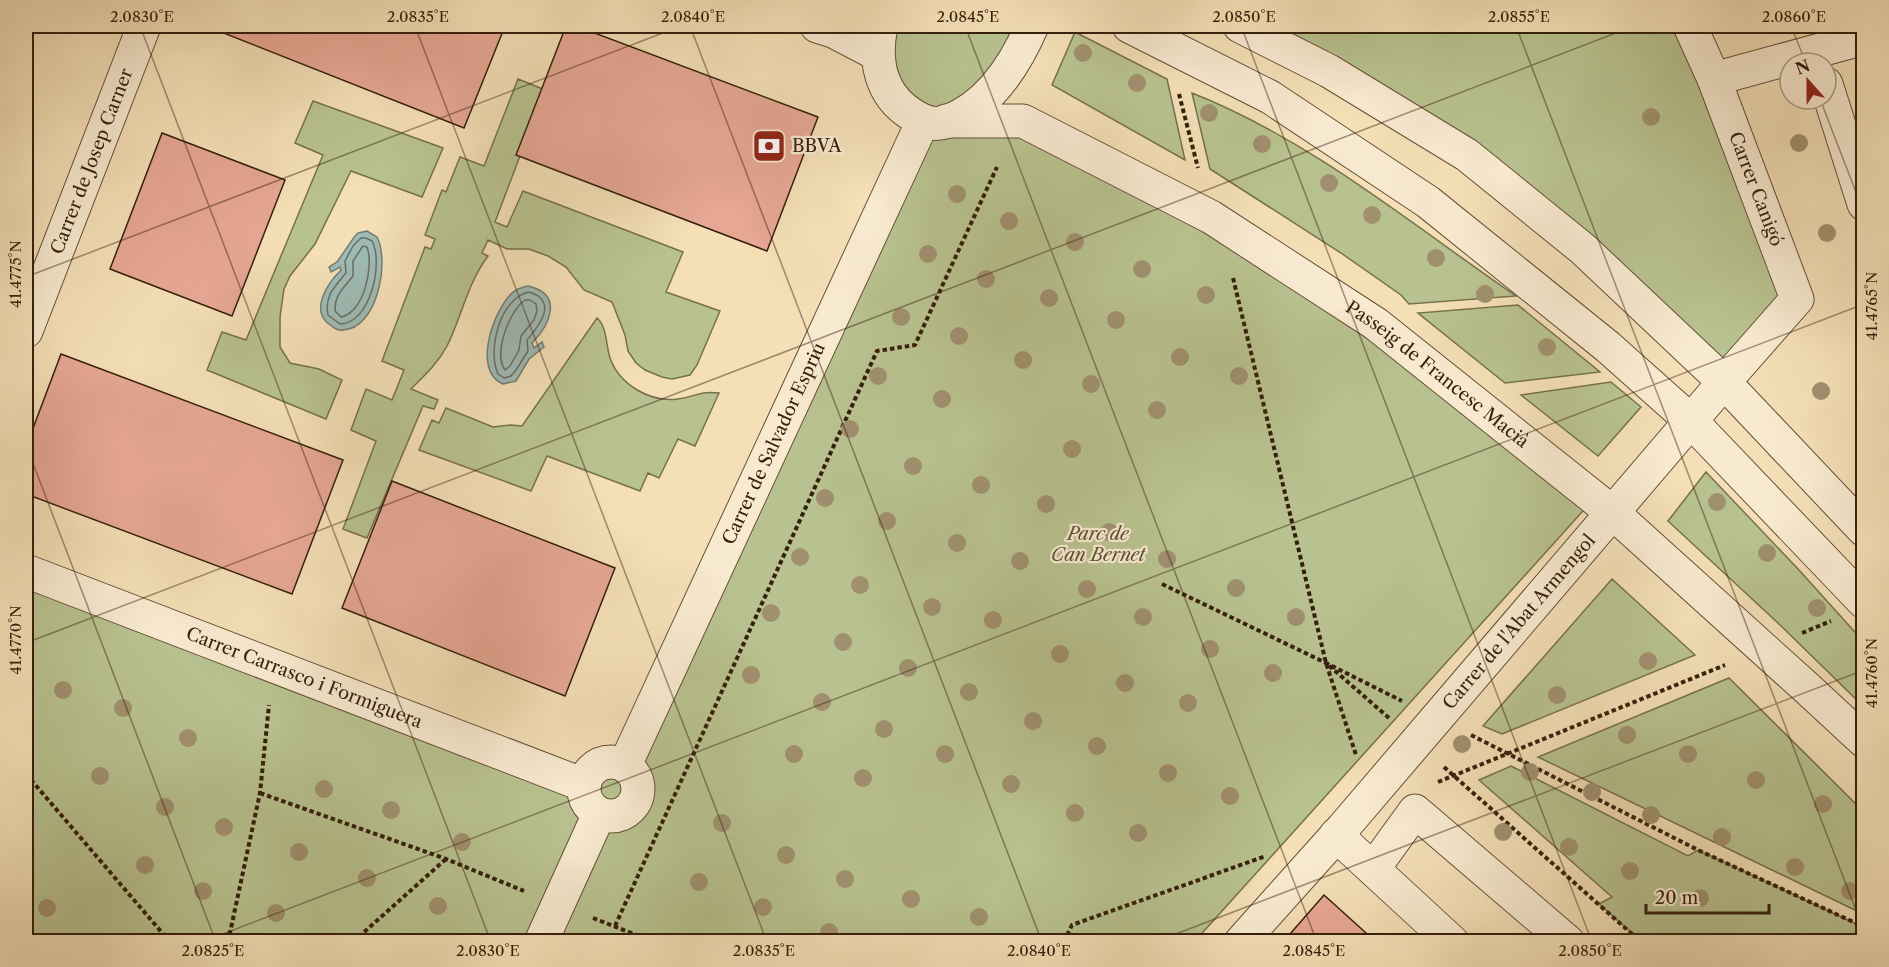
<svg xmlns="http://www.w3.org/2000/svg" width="1889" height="967" viewBox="0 0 1889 967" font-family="'Libre Caslon Text',serif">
	<rect width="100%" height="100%" fill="#f4dfb7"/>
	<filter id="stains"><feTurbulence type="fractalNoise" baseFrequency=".00333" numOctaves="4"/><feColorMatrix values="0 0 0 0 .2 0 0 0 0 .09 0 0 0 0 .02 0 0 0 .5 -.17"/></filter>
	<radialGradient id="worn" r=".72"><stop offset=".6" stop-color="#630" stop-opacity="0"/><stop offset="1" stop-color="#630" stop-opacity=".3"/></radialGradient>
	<path fill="#b8c290" stroke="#76704e" stroke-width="1.5" d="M881,26H1032L970,109L1023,121L1227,224L1591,502L1194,942L26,941V571L584,785L624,765L923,122L902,108Z
		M1240,26H1690L1797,299L1724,382L1583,249Z
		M1075,32L1167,79L1185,160L1052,85Z
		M518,79L545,90L495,222L507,227L523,191L683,252L666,292L720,311L697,365L690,375L672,379L662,377L645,370L636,363L628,351L625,335L612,302L584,290L566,267L548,256L529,249H507L488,240L482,253L488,256C467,284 462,316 447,346C438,363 425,375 411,389L438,400L434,409L423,406L367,538L343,529L376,441L351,430L366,389L392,400L404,370L382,361L425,247L431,249L435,239L425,235L442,190L446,192L460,157L484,166Z
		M1192,93C1311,140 1411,224 1516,296L1409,304L1401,295L1341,253L1210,169Z
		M313,101L443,148L422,197L351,171L315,244L290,276L284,289L280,317V347L290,363L319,369L342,380L326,419L207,370L222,332L246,340L323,155L295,143Z
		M1518,305L1600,372L1505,383L1418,313Z
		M597,318C607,326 606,346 610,358C619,384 650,403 678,399C695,397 698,391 719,393L695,446L678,439L659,478L648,473L640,491L547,456L531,491L419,450L432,420L439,423L446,408L493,427L511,425L522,426Z
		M1611,382L1641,407L1598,456L1521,395Z
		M1706,472L1799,570L1863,641V706L1778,623L1668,521Z
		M1612,579L1695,655L1502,734L1483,726Z
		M1729,678L1863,811V914L1538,757Z
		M1511,766L1688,856L1698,850L1863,927V941H1641L1599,904L1612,897L1479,780Z"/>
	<path fill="#9ebbb6" stroke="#747d72" stroke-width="1.5" d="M367,231L377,237C390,262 377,329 343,330C338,331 334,328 330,325C309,310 328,283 341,270L340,267L331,272L329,267L337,262L355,236L358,233Z
		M528,286C564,294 550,325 532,343L534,348L542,342L544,347L529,359L516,381L503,384C472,371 493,312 511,294C516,289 522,287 528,286Z"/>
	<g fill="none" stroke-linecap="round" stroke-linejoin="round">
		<path stroke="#6a6d61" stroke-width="1.5" d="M361,238H366L372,241C384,263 370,324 340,324L328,315C324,296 335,286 346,273L345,261L353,246Z
			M363,246L367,247C374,266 364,313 341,317L335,311C334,295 344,288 353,276V261Z
			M529,292C559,301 539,326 527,340L528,351L516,370L511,376L504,378L498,374C487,350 500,298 529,292Z
			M525,300H530L536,304L537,311L534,320L521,336L519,350L510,366L505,370C493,354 509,311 525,300Z"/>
	</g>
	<path fill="#e6a794" stroke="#351f0c" stroke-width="1.5" d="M206,26H505L464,128Z
		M566,26H576L818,117L767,251L516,155Z
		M162,133L285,180L232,316L110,269Z
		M61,354L343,460L292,594L26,494V447Z
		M392,481L615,568L565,696L342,608Z
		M1324,895L1376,942H1283Z"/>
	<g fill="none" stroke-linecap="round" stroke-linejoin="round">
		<defs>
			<g id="minor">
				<path d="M817,26L833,31L877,54"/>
				<path d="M881,26C874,60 880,94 911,114C922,121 932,126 946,122C989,107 1015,65 1032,26"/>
				<path d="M1129,26L1270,97L1428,202L1608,347L1691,421L1864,602"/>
				<path d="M1240,26L1329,71L1467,155L1583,249L1724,382L1864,530"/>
				<path d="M1714,79L1864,38"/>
				<path d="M1826,84L1864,204"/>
				<path id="s1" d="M946,121H1023L1211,217L1376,324L1613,513L1809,690L1864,741"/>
				<path id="s2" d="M26,331L144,26"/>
				<path id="s3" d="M26,571L584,785"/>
				<circle cx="611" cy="789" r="27"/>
				<path id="s4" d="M625,765L923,121"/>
				<path d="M1336,835L1452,942"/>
				<path d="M1373,869L1415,811L1568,942"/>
				<path d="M541,942L599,814"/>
				<path id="s5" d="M1241,942L1343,828L1724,382L1797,299L1714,79L1690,26"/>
			</g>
		</defs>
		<use href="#minor" stroke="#654f37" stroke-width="35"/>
		<path stroke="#351f0c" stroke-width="4" stroke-dasharray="4.5 3" stroke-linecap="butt" d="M1179,94L1198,168
			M1233,278L1326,663L1356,755
			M1162,584L1326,663
			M1802,633L1831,621
			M1389,718L1326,663L1402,701
			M1471,735L1698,850L1864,927
			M1444,767L1641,942
			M26,774L170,942
			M1438,782L1725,665
			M260,793L446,859L524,891
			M593,918L654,942
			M615,926L877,351L915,345L997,167
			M228,942L260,793L269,705
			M353,942L446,859
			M1064,942L1072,925L1266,856"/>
		<use href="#minor" stroke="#f8ead0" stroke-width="33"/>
	</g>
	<g fill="#a0906f">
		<circle cx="1083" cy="53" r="9"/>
		<circle cx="1137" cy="83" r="9"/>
		<circle cx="1209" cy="113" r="9"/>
		<circle cx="1651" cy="117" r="9"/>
		<circle cx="1799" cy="143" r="9"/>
		<circle cx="1262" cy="144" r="9"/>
		<circle cx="1329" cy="183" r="9"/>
		<circle cx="957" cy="194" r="9"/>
		<circle cx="1372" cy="215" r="9"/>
		<circle cx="1009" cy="221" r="9"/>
		<circle cx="1827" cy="233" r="9"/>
		<circle cx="1075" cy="242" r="9"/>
		<circle cx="928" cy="254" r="9"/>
		<circle cx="1436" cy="258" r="9"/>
		<circle cx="1142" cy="269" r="9"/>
		<circle cx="986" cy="279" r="9"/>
		<circle cx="1485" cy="294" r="9"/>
		<circle cx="1206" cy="295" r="9"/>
		<circle cx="1049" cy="298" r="9"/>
		<circle cx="901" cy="317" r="9"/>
		<circle cx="1116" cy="320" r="9"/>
		<circle cx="959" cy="336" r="9"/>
		<circle cx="1547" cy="347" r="9"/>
		<circle cx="1180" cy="357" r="9"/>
		<circle cx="1023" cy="360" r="9"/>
		<circle cx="878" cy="376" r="9"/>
		<circle cx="1239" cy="376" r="9"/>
		<circle cx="1091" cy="384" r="9"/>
		<circle cx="1821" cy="391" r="9"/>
		<circle cx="942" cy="399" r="9"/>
		<circle cx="1157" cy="410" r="9"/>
		<circle cx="850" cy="429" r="9"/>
		<circle cx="1072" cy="449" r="9"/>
		<circle cx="913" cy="466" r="9"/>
		<circle cx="981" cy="485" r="9"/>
		<circle cx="825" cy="498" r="9"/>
		<circle cx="1717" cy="502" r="9"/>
		<circle cx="1046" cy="504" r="9"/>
		<circle cx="887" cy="521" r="9"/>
		<circle cx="1109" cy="532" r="9"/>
		<circle cx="957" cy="543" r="9"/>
		<circle cx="1767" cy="553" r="9"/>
		<circle cx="800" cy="557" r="9"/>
		<circle cx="1167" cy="559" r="9"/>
		<circle cx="1020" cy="561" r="9"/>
		<circle cx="860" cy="585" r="9"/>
		<circle cx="1236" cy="588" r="9"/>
		<circle cx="1087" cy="589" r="9"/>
		<circle cx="932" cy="607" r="9"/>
		<circle cx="1817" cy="608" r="9"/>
		<circle cx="771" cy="613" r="9"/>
		<circle cx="1143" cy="617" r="9"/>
		<circle cx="1296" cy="617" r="9"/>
		<circle cx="993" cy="620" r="9"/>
		<circle cx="843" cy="642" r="9"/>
		<circle cx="1210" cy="649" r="9"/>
		<circle cx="1060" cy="654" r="9"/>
		<circle cx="1648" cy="661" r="9"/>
		<circle cx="908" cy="668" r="9"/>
		<circle cx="1273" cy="673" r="9"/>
		<circle cx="751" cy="675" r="9"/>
		<circle cx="1125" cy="683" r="9"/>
		<circle cx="63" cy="690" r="9"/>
		<circle cx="969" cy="692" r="9"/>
		<circle cx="1557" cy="695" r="9"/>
		<circle cx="822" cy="702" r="9"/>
		<circle cx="1188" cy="703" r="9"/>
		<circle cx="123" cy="708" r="9"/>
		<circle cx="1033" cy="721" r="9"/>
		<circle cx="884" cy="729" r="9"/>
		<circle cx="1627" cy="735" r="9"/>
		<circle cx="188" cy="738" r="9"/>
		<circle cx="1462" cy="744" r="9"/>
		<circle cx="1097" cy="746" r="9"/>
		<circle cx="794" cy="754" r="9"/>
		<circle cx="945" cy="754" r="9"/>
		<circle cx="1688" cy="754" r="9"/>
		<circle cx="1530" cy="772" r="9"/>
		<circle cx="1168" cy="773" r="9"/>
		<circle cx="100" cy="776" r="9"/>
		<circle cx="863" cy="778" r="9"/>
		<circle cx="1756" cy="780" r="9"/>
		<circle cx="1011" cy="784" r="9"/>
		<circle cx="324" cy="789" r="9"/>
		<circle cx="1592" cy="792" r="9"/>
		<circle cx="1230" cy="796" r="9"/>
		<circle cx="1823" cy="804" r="9"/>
		<circle cx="165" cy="807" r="9"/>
		<circle cx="391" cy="810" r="9"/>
		<circle cx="1075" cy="813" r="9"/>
		<circle cx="1651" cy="815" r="9"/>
		<circle cx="722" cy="823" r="9"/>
		<circle cx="224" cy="827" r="9"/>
		<circle cx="1503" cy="832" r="9"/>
		<circle cx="1138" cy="833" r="9"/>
		<circle cx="1722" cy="837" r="9"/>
		<circle cx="462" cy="842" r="9"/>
		<circle cx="1569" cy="847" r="9"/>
		<circle cx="299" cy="852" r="9"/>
		<circle cx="786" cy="855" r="9"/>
		<circle cx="145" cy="865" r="9"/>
		<circle cx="1795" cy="867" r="9"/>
		<circle cx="1630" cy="871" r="9"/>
		<circle cx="367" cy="878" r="9"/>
		<circle cx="845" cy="879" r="9"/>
		<circle cx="699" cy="882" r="9"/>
		<circle cx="203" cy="891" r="9"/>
		<circle cx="1850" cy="891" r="9"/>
		<circle cx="1700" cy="898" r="9"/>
		<circle cx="911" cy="899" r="9"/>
		<circle cx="438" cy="906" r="9"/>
		<circle cx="763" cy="907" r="9"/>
		<circle cx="47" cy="908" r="9"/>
		<circle cx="276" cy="913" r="9"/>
		<circle cx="979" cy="917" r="9"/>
		<circle cx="829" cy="932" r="9"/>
	</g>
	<path fill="none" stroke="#351f0c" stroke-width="1.5" stroke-opacity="0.45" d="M140,26L491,942M415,26L767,942M690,26L1042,942M965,26L1317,942M1241,26L1592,942M1516,26L1864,931M1791,26L1806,63M1820,99L1864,213M26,277L681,26M26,445L216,942M26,643L1634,26M202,942L1864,304M1155,942L1864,670"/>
	<defs>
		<symbol id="bank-square" viewBox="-11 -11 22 22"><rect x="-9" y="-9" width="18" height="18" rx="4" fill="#8f2418" stroke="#f8ead0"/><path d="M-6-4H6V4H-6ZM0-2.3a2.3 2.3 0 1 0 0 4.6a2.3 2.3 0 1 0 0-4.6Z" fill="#fff"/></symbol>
	</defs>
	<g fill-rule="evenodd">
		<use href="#bank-square" x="750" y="127" width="38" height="38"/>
	</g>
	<g text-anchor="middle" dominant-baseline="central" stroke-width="4.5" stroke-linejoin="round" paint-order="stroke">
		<g font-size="18" fill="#351f0c" stroke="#f8ead0" text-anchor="start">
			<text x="792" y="146">BBVA</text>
		</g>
		<g font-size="18" fill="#351f0c" stroke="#f8ead0">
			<text stroke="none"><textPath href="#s2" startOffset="182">Carrer de Josep Carner</textPath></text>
			<text transform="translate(1756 189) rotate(69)">Carrer Canigó</text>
			<text stroke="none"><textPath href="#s1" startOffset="564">Passeig de Francesc Macià</textPath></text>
			<text stroke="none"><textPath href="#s4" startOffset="354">Carrer de Salvador Espriu</textPath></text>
			<text stroke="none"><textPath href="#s5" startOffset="424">Carrer de l'Abat Armengol</textPath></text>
			<text stroke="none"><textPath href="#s3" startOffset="298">Carrer Carrasco i Formiguera</textPath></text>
		</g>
		<g font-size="18" font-style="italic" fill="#5c5034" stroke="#f8ead0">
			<text x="1098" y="534">Parc de<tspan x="1098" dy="21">Can Bernet</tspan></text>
		</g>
	</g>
	<rect width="1889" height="967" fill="none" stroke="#f4dfb7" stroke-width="66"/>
	<g transform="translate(1808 81) rotate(339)"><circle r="28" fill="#f8ead0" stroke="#aa9982" stroke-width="1.5"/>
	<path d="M0-4.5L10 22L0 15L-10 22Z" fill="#8f2418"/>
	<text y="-9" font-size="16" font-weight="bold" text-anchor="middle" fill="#351f0c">N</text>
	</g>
	<path d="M1646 904v9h123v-9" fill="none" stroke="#351f0c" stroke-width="3"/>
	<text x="1655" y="904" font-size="18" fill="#351f0c" stroke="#f8ead0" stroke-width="4.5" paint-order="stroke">20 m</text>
	<rect x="33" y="33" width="1823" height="901" fill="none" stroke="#351f0c" stroke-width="2"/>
	<g font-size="15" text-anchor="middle" fill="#351f0c">
		<text x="142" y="22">2.0830°E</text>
		<text x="418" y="22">2.0835°E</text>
		<text x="693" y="22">2.0840°E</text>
		<text x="968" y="22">2.0845°E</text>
		<text x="1244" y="22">2.0850°E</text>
		<text x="1519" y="22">2.0855°E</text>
		<text x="1794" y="22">2.0860°E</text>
		<text transform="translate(16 274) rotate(-90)" y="5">41.4775°N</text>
		<text transform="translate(1872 306) rotate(-90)" y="5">41.4765°N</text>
		<text transform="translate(16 640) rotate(-90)" y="5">41.4770°N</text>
		<text transform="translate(1872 673) rotate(-90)" y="5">41.4760°N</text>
		<text x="213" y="956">2.0825°E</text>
		<text x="488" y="956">2.0830°E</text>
		<text x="764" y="956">2.0835°E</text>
		<text x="1039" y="956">2.0840°E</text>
		<text x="1314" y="956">2.0845°E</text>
		<text x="1590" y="956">2.0850°E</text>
	</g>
	<rect width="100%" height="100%" filter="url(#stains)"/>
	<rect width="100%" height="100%" fill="url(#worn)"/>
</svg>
